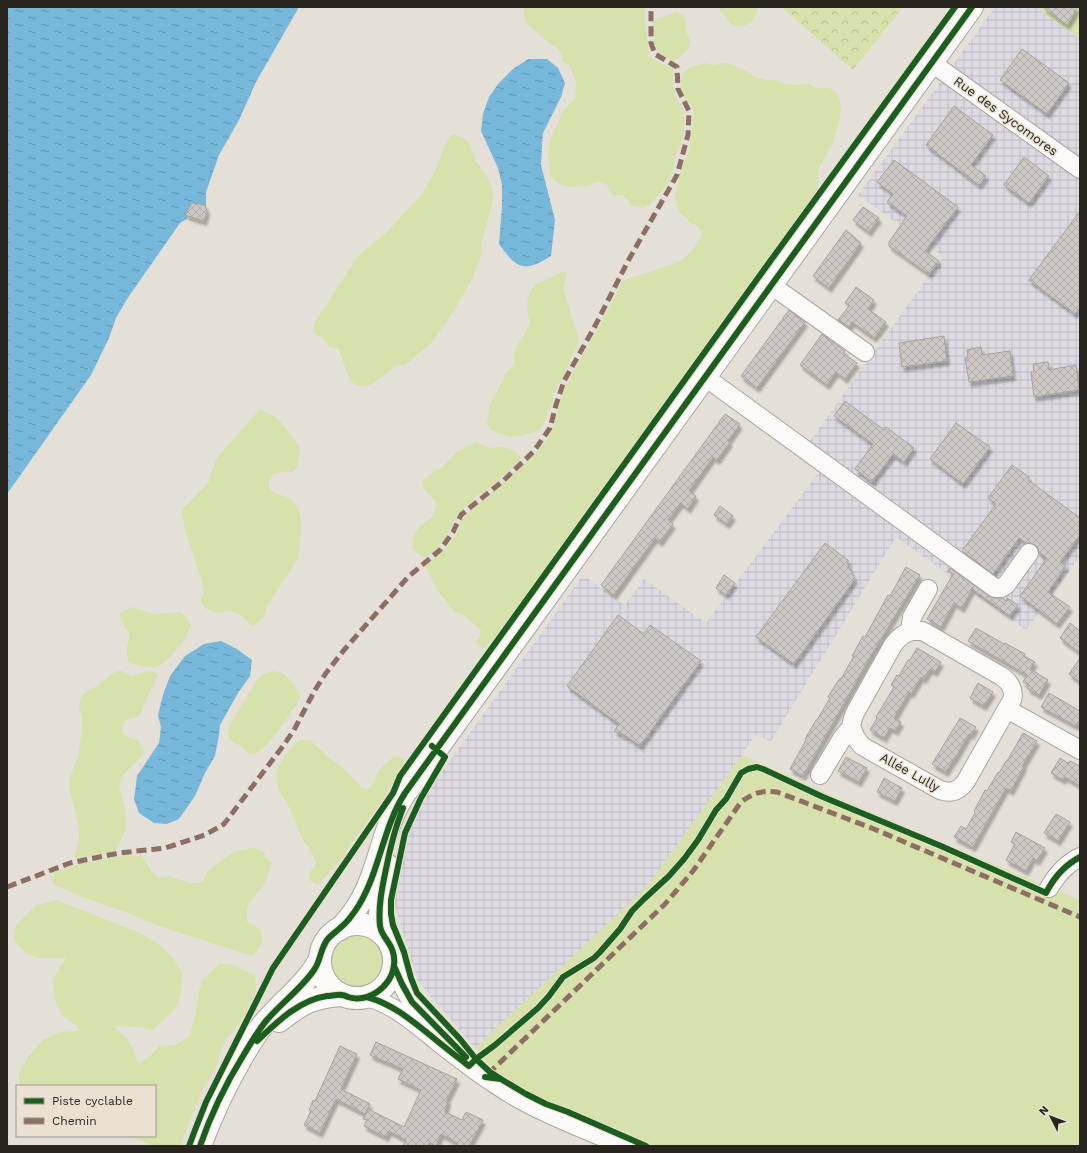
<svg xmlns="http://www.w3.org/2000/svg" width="1087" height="1153" viewBox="0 0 1087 1153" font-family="'Work Sans',sans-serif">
	<defs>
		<pattern id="industrial-grid" width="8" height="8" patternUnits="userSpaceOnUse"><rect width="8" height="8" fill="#dedae2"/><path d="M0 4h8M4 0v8" fill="none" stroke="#bebbc1"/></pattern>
		<pattern id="park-crowns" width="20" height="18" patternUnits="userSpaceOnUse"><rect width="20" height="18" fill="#d6e1ac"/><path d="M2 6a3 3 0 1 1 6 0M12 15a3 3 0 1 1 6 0" fill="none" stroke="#b8c194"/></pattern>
		<pattern id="water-ripples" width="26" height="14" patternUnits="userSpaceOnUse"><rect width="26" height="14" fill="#77b7d9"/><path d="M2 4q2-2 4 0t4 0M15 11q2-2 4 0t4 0" fill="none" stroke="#6295af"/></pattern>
		<pattern id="building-cross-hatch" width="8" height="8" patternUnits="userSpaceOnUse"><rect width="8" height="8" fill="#cdc8c3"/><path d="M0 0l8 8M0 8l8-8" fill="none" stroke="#b0aca7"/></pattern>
		<filter id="shadow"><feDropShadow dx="2.5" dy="4.5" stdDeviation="1" flood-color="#0004"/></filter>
	</defs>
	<rect width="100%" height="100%" fill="#e4e0d8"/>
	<path fill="url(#industrial-grid)" d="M995,7H1035L1080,39V556L1026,630L896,537L771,741L755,735L742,755L652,880L637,896L475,1048L418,981L394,903L411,825L418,809L427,793L583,575L625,605L644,579L706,623L828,460L807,445L943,256L858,195Z"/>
	<path fill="#d6e1ac" d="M525,7H645L644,19L647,35L649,57L673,69V86L675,95L683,109L684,117L683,139L675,157L674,166L667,186L651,203L643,208L632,206C629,201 626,195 619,195C616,195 614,196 612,195L607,185L600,181L587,186L571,187L564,186L554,180L550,175L548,154L550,140L562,113L575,98L576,87V81L569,65L563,62L560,51L555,46L549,43L528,25L523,12Z
		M719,7H759L753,20L744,26H735L730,23L719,9Z
		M1035,7H1080V39L1075,35Z
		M677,12C691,19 684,21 686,33C687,37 688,34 689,38C692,49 682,56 674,61C653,55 653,40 653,22L656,19Z
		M705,63L714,65L722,63L730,64L744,70L758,78L766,80H777L783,83L795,85L809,84L815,88H829L835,91L839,98L840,103L841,110L839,122L832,145L819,167L817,192L640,436L499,633L483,649L480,647L476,641L480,636L481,630L464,615L455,612L438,591L425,566L445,549L454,538L460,527L461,521L467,514L501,485L535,454L544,444L553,430L556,415L567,384L606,314L622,282C626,279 631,278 636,276C644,273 652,272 660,268C663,266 668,267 672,265C686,259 695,249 702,235L699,228L696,225L691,223L679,211L675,196L682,167L689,151L694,115L692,105L688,102L684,96L681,87V76L688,68Z
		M454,134L465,139L468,142L476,161L486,175L492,187L493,197L491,208L483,236L481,256L472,279L454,311L432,342L410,361L404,365H398L394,366L388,373L370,385L362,386L356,385L352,382L346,370L339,350L336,348L329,347L322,337L316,335L313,331L315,322L358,256L387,232L421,195L433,175L439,162L442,152L446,143L450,136Z
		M565,271L567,273L564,285V290L571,315L579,338L577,347L572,355L563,379L558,385L553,396V401L542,427L539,431L527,434L520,436L509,437L491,430L487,423L490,404L503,381L505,374L515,363C512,350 518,344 525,334C527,330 529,326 530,322C526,311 525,293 536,284C539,282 544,281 548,279C553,276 558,273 565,271Z
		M260,409L274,416L279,420L297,443L300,448L299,459L297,467L292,472C279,472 267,471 269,488L276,494L284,496L291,499L294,503L297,508L300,514L301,521L299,551L298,559L267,606L264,616L257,624L252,626L241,615L231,611L216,613L205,608L200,600L204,594L200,575L186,533L182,515V510L209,482L210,476L216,459Z
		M476,442C481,444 487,447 491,448C494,448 496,447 498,447C507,447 517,450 521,458L512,468L489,488L478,495L458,514L444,541L431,554L426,557L421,556L412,549C413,542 412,535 417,530C426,519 436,520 436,501C429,495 421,489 423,479L441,468L457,452Z
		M133,607L154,614L180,612C186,615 189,620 191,626C185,639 174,656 162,664C153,670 138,666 129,662C125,652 127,645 130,634L125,628L122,619L119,617L121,612Z
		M118,671H122L132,676L145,672L154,671L158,676C153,685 149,694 145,702C143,706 143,711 140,714C133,721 121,715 123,733L129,738L138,740L144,750L141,757L126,772L120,782L119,787L125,808L126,829L116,850C103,855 91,855 78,859L74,857L79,841V828L69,788V779L78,757L82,729V720L79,707L80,701L82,695L106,680L111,674Z
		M274,671C277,672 281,673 284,674C291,679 297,690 300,697L297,704C289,714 264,758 250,754C245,753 245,747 239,745C233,743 228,739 228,732C228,726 255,682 260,677C264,673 269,672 274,671Z
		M300,740H310L331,759L343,768L362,788L368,789C375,783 374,779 378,772C382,766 389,761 394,756L403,759L404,762L384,798L350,845L344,856L318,885L309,880C308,873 312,869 316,864C316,856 309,850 305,843C298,832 295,820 290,809C288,804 285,800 282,796C279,790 275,779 277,772C279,761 291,747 300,740Z
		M742,755L840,799L1080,900V1146H602L522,1109L499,1076L475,1048L637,896L652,880Z
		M252,848C267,850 262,854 271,863L266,881L250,902L247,908V922C251,923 255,925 258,928C267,937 260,950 252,956L159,926L125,912L82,897L55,885L51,879L54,872L71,866L119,856H142L152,872L158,878L169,876L189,883H198L203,881L208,871L218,863L235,851Z
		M57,900L140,933L160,945L173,958L182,973L181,994L175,1009L153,1030L139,1027L111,1026L122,1033L132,1046L138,1064L150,1056L159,1046L175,1045L189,1037L195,1017L199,991L203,980L219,964H231L255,976L256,991L244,1017L224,1042L215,1069L201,1093L180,1146H152L130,1136H155V1086H19V1074L28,1057L43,1040L60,1032L80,1031L76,1025L62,1016L55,1000L52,980L66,958H36L23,951L14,939L16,925L36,905Z
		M329 962a28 28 0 1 1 56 0a28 28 0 1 1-56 0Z"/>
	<path fill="url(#park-crowns)" d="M781,7H903L853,70Z"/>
	<path fill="url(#water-ripples)" d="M7,7H299L256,82L239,120L219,155L206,192V206L191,204L187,219L180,223L127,299L116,318L109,338L91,375L7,494Z
		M528,59H547L558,68L565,83L561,97L543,133L542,146L541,165L555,220L551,256C524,273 517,269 499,244L502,206V185L498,168L481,131L483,114L489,97L498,84L513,69Z
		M221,641L237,649L252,660L250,676L238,693L220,725L219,735L215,756L205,773L195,796L179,819L167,824L154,823L139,813L134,799L137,776L159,743L161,727L158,715L163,695L170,676L185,656L204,644Z"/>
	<path fill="url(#building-cross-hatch)" stroke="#a6a19e" filter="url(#shadow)" d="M1043,7H1078L1074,12L1075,13L1067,25Z
		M1022,49L1069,83L1047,114L1000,80Z
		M954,106L993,135L971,165L986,176L979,185L926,145Z
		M1024,157L1049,176L1029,203L1004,185Z
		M894,160L958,207L925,251L939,261L929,274L889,246V242L907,216L887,202L893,194L877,182Z
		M192,203L205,205L207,211L204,221L185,215Z
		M863,207L879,218L869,232L853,220Z
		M1080,211V307L1075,314L1029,280Z
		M846,230L861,243L829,288L813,276Z
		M856,287L874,300L868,309L886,322L874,338L852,322L849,327L838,320L849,306L845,303Z
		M789,310L805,322L757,388L741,376Z
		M822,334L845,351L843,353L857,363L845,379L836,372L827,385L800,365Z
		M944,336L947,361L902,367L899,343Z
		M981,347L982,355L1010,351L1013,376L969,382L965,358L968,357L967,350Z
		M1048,362L1049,370L1076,365L1079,390L1034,397L1031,372H1034L1033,364Z
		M845,401L884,430L886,427L914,448L904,462L893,454L872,482L855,469L873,444L834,416Z
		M725,414L740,424L728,441L730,442L717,460L713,457L689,491L696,496L688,509L681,503L668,520L673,524L660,542L655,538L614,595L601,585Z
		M956,423L990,447L963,484L930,459Z
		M1012,465L1029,477L1028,480L1080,518V535L1060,562L1066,566L1048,592L1070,607L1057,624L1020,596L1047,558L1039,553L1038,548L1035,545L1030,543H1026L1019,538L993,574L962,551L996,504L988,498Z
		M720,506L733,516L727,524L714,515Z
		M825,543L849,561L847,563L855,579L794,664L756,637Z
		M906,567L920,575L870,657L803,776L790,769L806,740L805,739L816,720H817L830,698L828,697L840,678L841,679L854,656H852L863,636L865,637L888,595L890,596Z
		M950,568L989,596L995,598H1002L1006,601L1007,598L1018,605L1010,616L972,589L962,608L954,603L941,627L927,619L953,574L948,571Z
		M724,575L735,583L726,595L716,588Z
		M618,615L644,634L650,625L701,661L640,746L626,736L614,731L619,724L567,686Z
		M1070,623L1080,631V653L1060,638Z
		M976,628L1004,644L1005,643L1025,654L1024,656L1035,662L1030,669L1048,680L1039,695L1027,688L1029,685L1023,682L1027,675L968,641Z
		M917,648L941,662L935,672L930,669L924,679L921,677L911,694L909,692L894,718L901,722L896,731L890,728L884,738L870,730L877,718L876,717L894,687L891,685L897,675L899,676L908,660H910Z
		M1080,658V682L1069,674Z
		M978,683L993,692L984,706L970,698Z
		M1049,693L1080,711V720L1076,726L1041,707Z
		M960,718L976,727L971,735L969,734L954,760H953L946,772L932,764Z
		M1023,733L1037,741L1023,765L1024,766L1011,791L1006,788L973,847L954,837L961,826L966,829L975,813L974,811L985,790L987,791L998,772L999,773L1006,761H1007Z
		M846,757L867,768L859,782L838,771Z
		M1060,758L1068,763L1070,761L1080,766V786L1065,777L1063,780L1051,773Z
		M884,778L902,788L895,801L877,792Z
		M1056,814L1070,822L1058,841L1044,833Z
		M1016,832L1045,848L1037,861L1033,858L1026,871L1006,860L1015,844L1011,842Z
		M376,1042L457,1079L446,1101H448L445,1112L462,1120L466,1112L483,1120L469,1146H457L458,1143L441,1134L436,1146L429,1143L428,1146H403L406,1140L389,1131L386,1137L364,1126L367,1120L363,1119L368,1109L404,1127L421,1090L398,1079L403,1069L370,1055Z
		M340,1046L357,1054L341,1089L370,1104L365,1114L336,1099L320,1133L304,1125L311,1111L309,1110L313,1100L315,1101Z"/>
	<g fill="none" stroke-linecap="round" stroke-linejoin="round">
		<defs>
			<path id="minor" d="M932,63L1080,169
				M771,285L865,352
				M705,377L995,588H1001L1006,585L1029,553
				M1007,709L1080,750
				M851,727L856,738L862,746L940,790C951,794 959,791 966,781L1012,700C1015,690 1009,681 1001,676L926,633L922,631H912
				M820,775L843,737L851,727L853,718L856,711L893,645C898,638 904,633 912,631L911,624L912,617L928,589
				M1049,888C1057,874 1066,864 1080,857
				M394,966C399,978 404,991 412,1002C420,1012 430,1021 439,1030
				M367,997C395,1005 416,1024 438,1042C457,1057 475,1071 495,1084C532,1110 582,1128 624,1146"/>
			<path id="major" d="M320 961a37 37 0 1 1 74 0a37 37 0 1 1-74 0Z
				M340,929C347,921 354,913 359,904C380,870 382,827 405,793L972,7
				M381,933C378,909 382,889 387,865
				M279,1021C302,1003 312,997 342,995
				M200,1146C212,1114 226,1084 243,1055C249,1045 255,1035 262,1026C280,1003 307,985 320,959"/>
		</defs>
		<use href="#minor" stroke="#a9a6a0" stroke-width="20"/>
		<use href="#major" stroke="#a9a6a0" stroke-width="24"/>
		<use href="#minor" stroke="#fbfaf9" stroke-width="18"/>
		<use href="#major" stroke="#fbfaf9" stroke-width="22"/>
		<path stroke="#8d6e63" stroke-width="5" stroke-dasharray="10 5" stroke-linecap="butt" d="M7,887L70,863L119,853L165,848L205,835L224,824L283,746L294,730L315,690L326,673L344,650L408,577L440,550L453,532L461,515L467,510L503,481L534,451L550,428L556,405L564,381L594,328L628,261L677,175L688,135L689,111L678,89L677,67L655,54L651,43V7
			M488,1074L665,904L693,871L741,802C753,793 762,790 777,792L874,829L1080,917"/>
		<defs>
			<path id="cycleway" d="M432,746L445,757L421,798L405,833L391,900V914L393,925L404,952L411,978L417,993L460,1039L476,1059L490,1072L501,1079
				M394,966L402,984L412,1002L466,1057
				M367,997C392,1004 410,1019 430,1035C443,1046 456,1056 469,1066L476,1059L495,1045L538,1008L549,996L563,977L594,958L600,952L620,929L632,911L644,899L669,876L684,859L698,840L716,810L726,799L741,773L748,769L757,767L763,769L823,797L941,846L1046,893C1054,877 1065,865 1080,857
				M257,1041C277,1022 299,1000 327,996C331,996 338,994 342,995C344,995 346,996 348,997C358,1000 368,998 377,992C386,986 393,976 394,965C395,957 393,949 388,942C384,935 381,934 380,926C378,907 382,888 386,869C390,848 395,828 403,808
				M485,1077L501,1079L526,1094L546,1104L568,1112L646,1146
				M189,1146L195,1130L206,1102L273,968L393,793L400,776L763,271L955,7
				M200,1146C211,1114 225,1085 243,1056C250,1044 257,1032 266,1021C281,1003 301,989 314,970C321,960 320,950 327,940C331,935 336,932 340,928C348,922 354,913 359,905C380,870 383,827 405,793L972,7"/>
		</defs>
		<use href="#cycleway" stroke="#eae1d2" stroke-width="8"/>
		<use href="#cycleway" stroke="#1b5e20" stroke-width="6"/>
	</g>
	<g text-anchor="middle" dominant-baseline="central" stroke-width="3" stroke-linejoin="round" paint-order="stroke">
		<g font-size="13" fill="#28251f" stroke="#eae1d2">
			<text transform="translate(1006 116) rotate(36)">Rue des Sycomores</text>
			<text transform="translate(910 772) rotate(29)">Allée Lully</text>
		</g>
	</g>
	<rect width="1087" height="1153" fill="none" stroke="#28251f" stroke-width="16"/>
	<rect x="16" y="1085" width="140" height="52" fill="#eae1d2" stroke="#9c968a"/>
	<rect x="24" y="1098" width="20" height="6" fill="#1b5e20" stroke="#9c968a"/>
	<text x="52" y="1105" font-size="12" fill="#28251f">Piste cyclable</text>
	<rect x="24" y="1118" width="20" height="6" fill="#8d6e63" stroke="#9c968a"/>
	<text x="52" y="1125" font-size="12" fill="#28251f">Chemin</text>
	<g transform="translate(1051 1117) rotate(312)" stroke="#eae1d2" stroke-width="3" paint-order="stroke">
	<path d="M0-3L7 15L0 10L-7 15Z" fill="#28251f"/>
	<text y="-6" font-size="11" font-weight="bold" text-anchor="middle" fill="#28251f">N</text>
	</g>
</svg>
